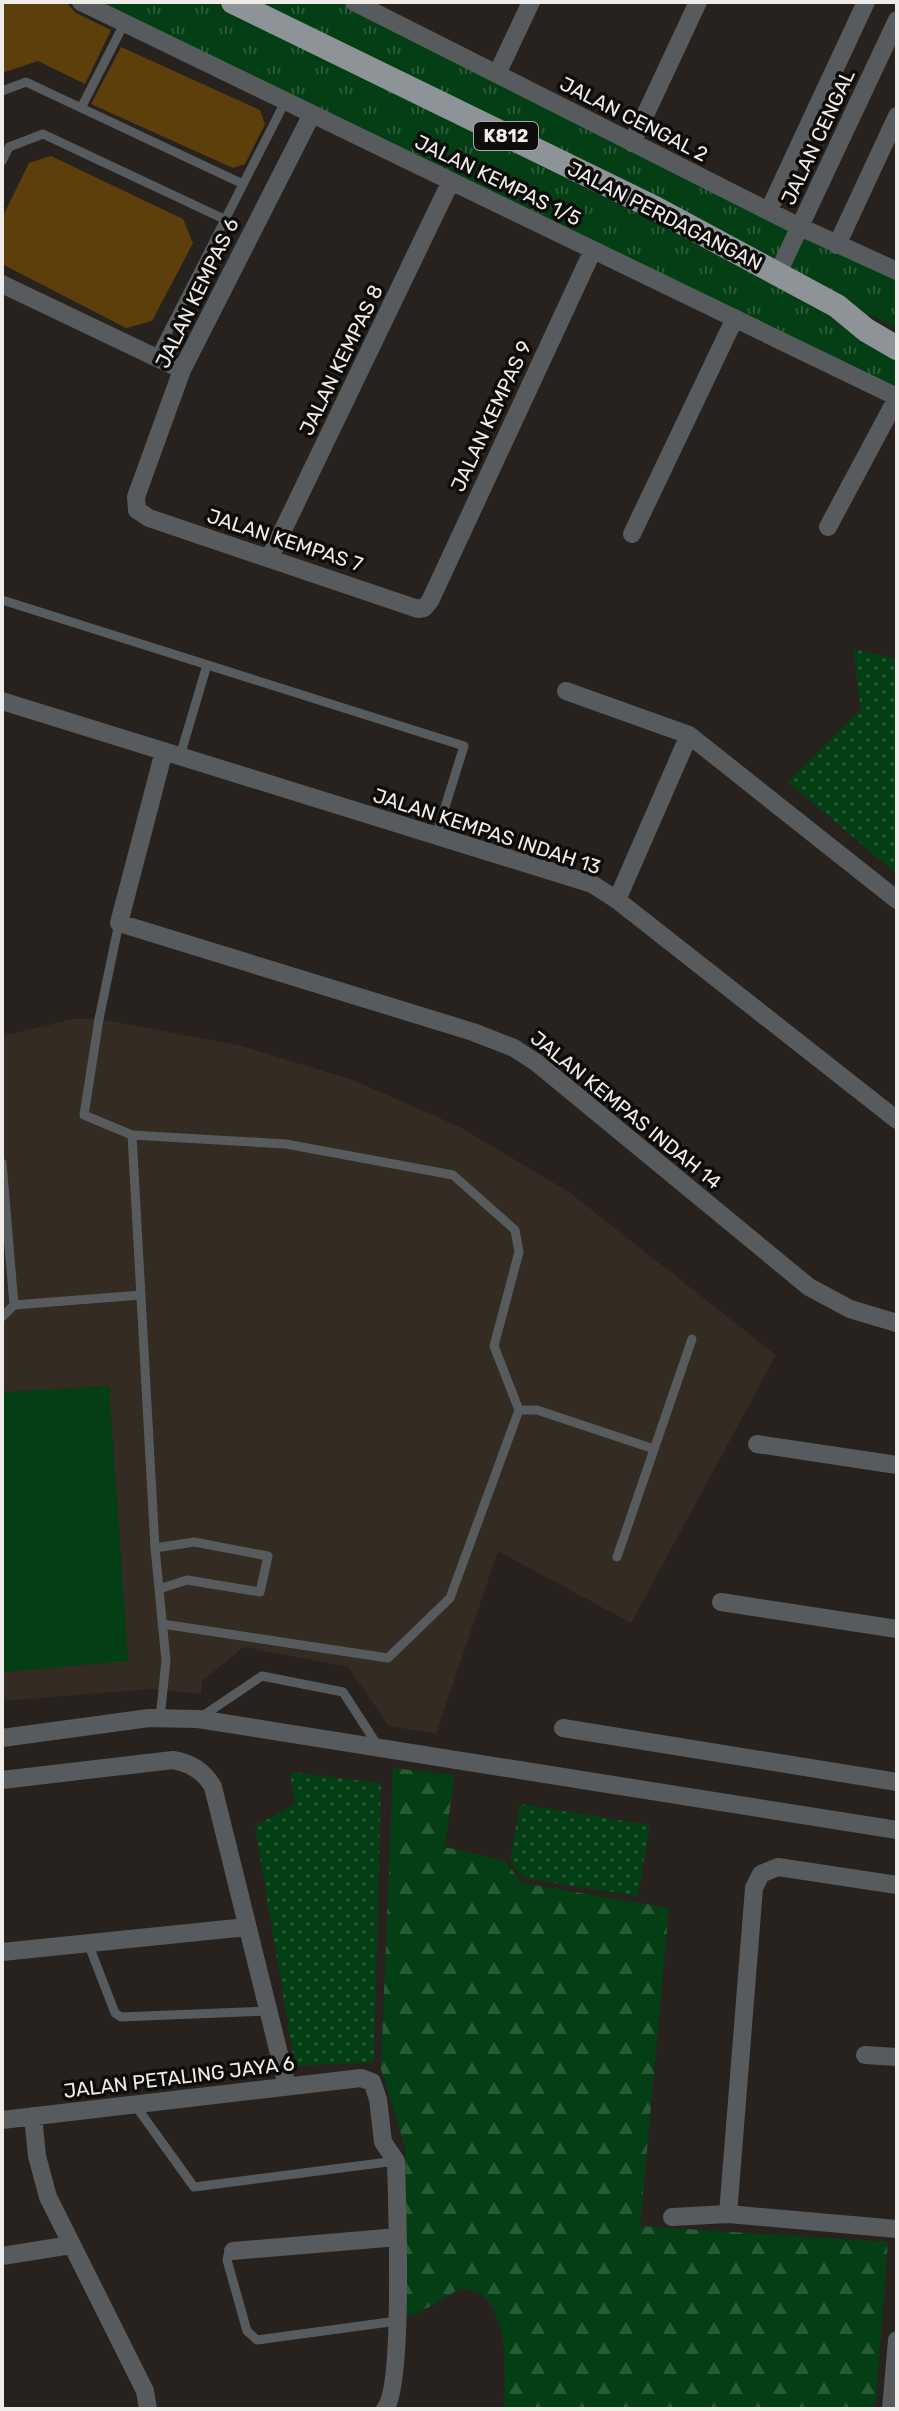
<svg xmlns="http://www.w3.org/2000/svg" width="899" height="2411" viewBox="0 0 899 2411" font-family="Rubik,sans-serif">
	<defs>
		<pattern id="grass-tufts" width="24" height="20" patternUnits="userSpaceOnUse" patternTransform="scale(2)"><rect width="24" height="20" fill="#043e14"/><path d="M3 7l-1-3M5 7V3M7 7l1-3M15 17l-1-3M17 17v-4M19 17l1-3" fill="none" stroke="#295a36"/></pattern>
		<pattern id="forest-firs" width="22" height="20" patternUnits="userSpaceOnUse" patternTransform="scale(2)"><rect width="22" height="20" fill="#043e14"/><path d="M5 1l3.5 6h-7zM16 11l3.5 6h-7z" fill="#295a36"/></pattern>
		<pattern id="park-dots" width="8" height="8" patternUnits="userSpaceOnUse" patternTransform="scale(2)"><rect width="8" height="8" fill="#043e14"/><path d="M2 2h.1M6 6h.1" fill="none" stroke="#295a36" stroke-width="1.8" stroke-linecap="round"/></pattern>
	</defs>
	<rect width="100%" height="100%" fill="#27221e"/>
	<path fill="#342b22" d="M74,1019H99L238,1045L353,1080L460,1127L569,1192L776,1355L631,1623L498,1551L436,1734L389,1726L348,1667L244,1647L202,1681L201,1694L153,1689L2,1701V1036Z"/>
	<path fill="url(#grass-tufts)" d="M73,2H218L746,258L233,2H354L897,271V329L874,316L846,312L897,348V397Z"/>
	<path fill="url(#forest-firs)" d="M393,1768L454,1775L445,1847L505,1861L522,1883L669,1908L640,2226L888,2242L875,2409H503C506,2380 509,2311 480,2294C474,2291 467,2290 461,2288L431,2306L407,2317L405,2147L381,2069Z"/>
	<path fill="url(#park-dots)" d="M853,649L897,659V874L788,782L861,709Z
		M290,1772L381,1783L374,2062L295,2066L255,1826L295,1804Z
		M520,1804L650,1825L638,1896L523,1878L510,1861Z"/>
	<path fill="#043e14" d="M109,1386L128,1661L2,1672V1392Z"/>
	<path fill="#5d3f0c" d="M2,2H66L76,13L111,30L85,84L38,61L2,73Z
		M121,47L260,110L265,124L245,164L233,168L91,104Z
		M51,156L183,219L193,243L152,321L126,328L2,264V218L29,163Z"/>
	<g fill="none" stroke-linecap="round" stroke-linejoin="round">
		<path stroke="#585b5d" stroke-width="9" d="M2,91L26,82L243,184
			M81,108L124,24
			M2,161L9,147L43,134L224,219
			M155,357L285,102
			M2,600L464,746L436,836
			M180,756L207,665
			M119,923L99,1019L84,1115L132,1135L286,1144L453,1175L515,1230L519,1252L494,1346L519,1410L450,1598L388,1658L162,1624
			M132,1135L155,1548L166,1661L160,1718
			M2,1163L14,1305
			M2,1317L14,1305L141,1295
			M519,1410H537L654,1449
			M155,1548L194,1542L268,1556L260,1592L187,1580L159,1589
			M617,1557L692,1339
			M201,1717L262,1676L343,1692L378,1746
			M88,1943L115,2013L121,2017L268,2011
			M135,2105L194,2187L396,2161
			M233,2251L228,2255L227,2260L247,2331L257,2340L397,2321"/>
		<path stroke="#585b5d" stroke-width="18" d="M81,2L897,397
			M354,2L800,227L897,271
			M497,74L531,2
			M312,114L182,370L136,497L137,510L149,518L418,609L424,608L430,601L593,250
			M632,143L698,2
			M769,210L866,2
			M837,245L897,116
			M778,273L897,20
			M2,284L182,370
			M828,527L897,398
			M632,534L735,318
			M270,557L451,181
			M566,691L689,735L897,900
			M2,701L592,884L617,900L897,1120
			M164,751L119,923L473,1032L514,1048L537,1063L809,1287L850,1309L897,1323
			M617,900L689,735
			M757,1444L897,1465
			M721,1602L897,1629
			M563,1728L897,1782
			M2,1738L149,1718L198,1719L897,1830
			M2,1780L173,1760C191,1763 204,1771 213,1787L287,2086
			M2,1952L247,1927
			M865,2055L897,2057
			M33,2116L37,2156L48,2197L145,2391L148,2409
			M2,2120L361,2078L372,2082L378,2099L383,2142L396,2161C397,2201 404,2386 385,2409
			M728,2214L754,1888L761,1874L778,1867L897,1885
			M672,2217L728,2214L897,2229
			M233,2251L398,2237
			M2,2256L71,2245
			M891,2409L897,2340"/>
		<path stroke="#8d9397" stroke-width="24" d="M233,2L655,208L837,306L866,330L897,348"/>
	</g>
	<g text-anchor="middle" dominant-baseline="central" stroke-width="7" stroke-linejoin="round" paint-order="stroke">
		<rect fill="#0e0c0a" stroke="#aca9a6" stroke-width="2" x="474" y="122" width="64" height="28" rx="6"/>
		<g font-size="18" font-weight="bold" fill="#efece9">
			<text x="506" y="136">K812</text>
		</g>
		<g font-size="20" fill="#efece9" stroke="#0e0c0a">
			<text transform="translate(634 119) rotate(27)">JALAN CENGAL 2</text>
			<text transform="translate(818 137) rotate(-65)">JALAN CENGAL</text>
			<text transform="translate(498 180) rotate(26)">JALAN KEMPAS 1/5</text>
			<text transform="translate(665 216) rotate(27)">JALAN PERDAGANGAN</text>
			<text transform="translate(197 293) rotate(-64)">JALAN KEMPAS 6</text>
			<text transform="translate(341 360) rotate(-64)">JALAN KEMPAS 8</text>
			<text transform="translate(491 416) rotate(-65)">JALAN KEMPAS 9</text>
			<text transform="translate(285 540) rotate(18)">JALAN KEMPAS 7</text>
			<text transform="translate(487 831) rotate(18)">JALAN KEMPAS INDAH 13</text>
			<text transform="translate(626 1110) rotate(39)">JALAN KEMPAS INDAH 14</text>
			<text transform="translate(179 2077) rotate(-7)">JALAN PETALING JAYA 6</text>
		</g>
	</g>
	<rect width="899" height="2411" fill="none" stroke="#efece9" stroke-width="8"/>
</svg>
